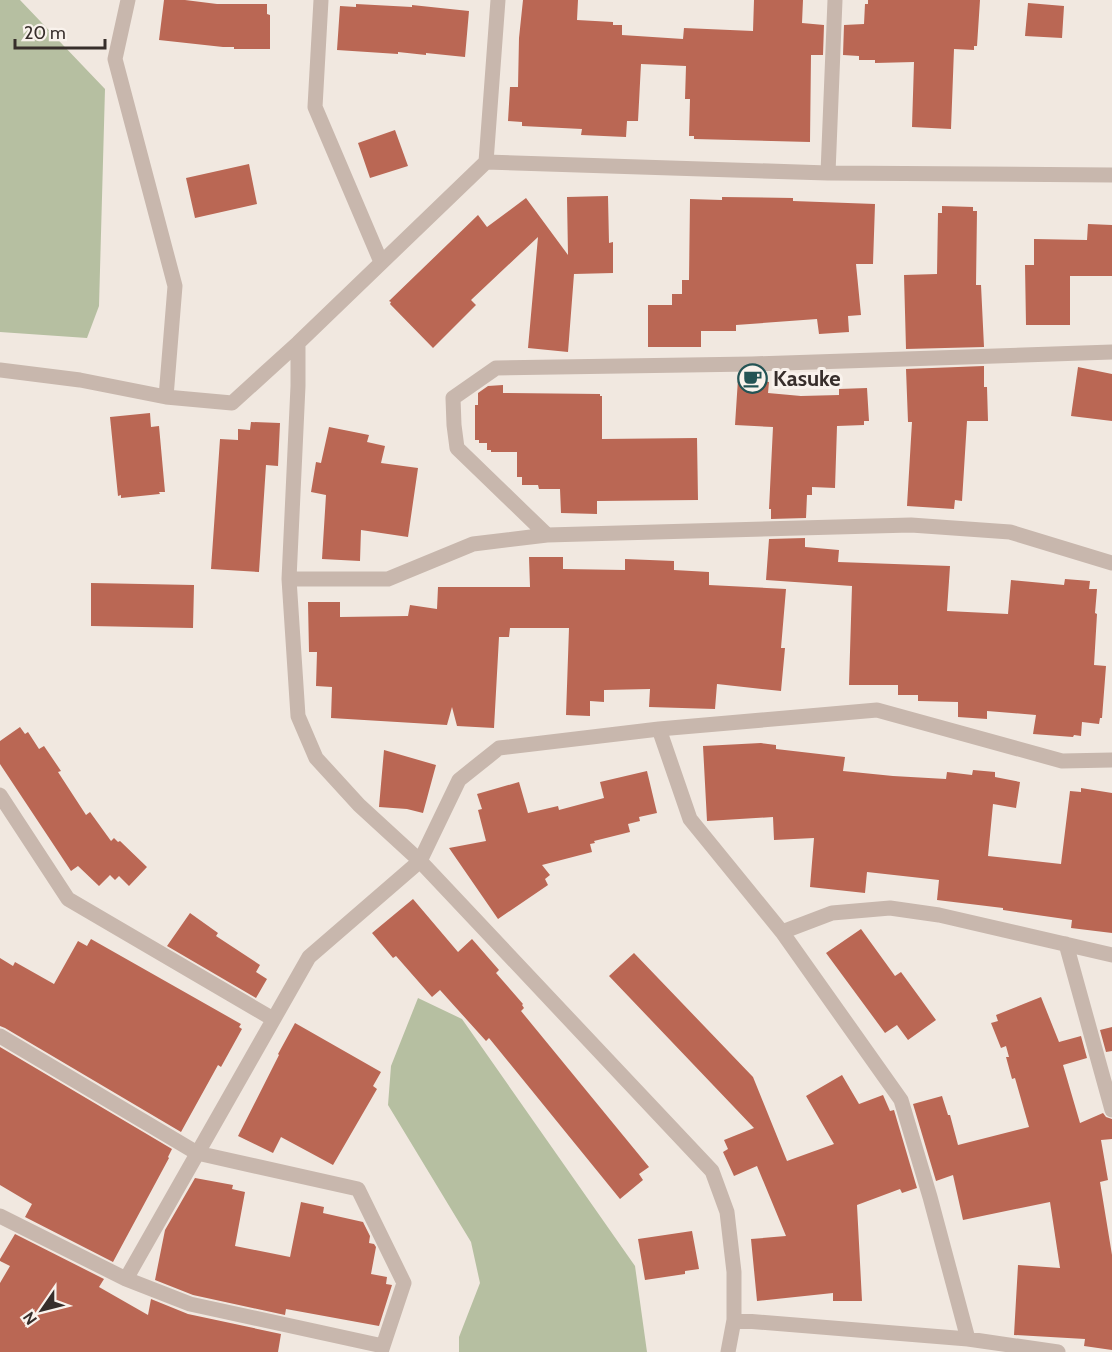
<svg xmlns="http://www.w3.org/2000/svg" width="1112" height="1352" viewBox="0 0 1112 1352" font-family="Cabin,sans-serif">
	<rect width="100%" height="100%" fill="#f1e8e0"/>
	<path fill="#b6bfa1" d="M0,0H20L105,89L99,306L87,338L0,332Z
		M418,998L462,1019L635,1266L647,1352H459V1337L480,1283L471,1242L388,1105L391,1066Z"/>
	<path fill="#ba6754" d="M164,0H185L217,4H267V14L270,15V49H234V47H223L159,40Z
		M523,0H578L577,20L613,22V25H622V35L683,39L684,28L753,31L754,0H803L802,23L824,25L823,55H811L810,142L694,139V136H689L690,99H685L686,66L641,64L638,121H627L626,137L581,135L582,129L522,126V122L508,121L510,87H518L519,38Z
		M868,0H980L977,46H974V50L954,49L951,129L912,127L914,62L875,63V60H859V56L843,55L844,25L864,24L865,4H868Z
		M1028,3L1064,6L1062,38L1025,36Z
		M356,4L412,7V5L469,11L465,57L426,53V55L398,52V54L337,50L340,6L356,7Z
		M395,130L408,166L370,178L358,143Z
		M249,164L257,204L195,218L186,178Z
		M608,196L609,243L613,242V273L574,274L568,352L528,348L538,237L471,300L476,305L433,348L390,304L391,302L389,301L478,215L487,227L526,198L568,255L567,197Z
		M722,197L793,198V201L875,204L873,264H856L861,315L848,316L849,332L819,334L817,319L736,325V331H701V347H648V305H672V294H682V280H689L690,199L722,200Z
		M942,206L973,207V211H977L976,285H981L984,347L906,349L904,275L937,274L938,213H942Z
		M1088,224L1112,225V276H1070V325H1026L1025,265H1034V239L1087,240Z
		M984,366V387H987L988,421H967L962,501L955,500L954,509L907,506L912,422H908L906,369Z
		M1078,367L1112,374V421L1071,416Z
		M738,379L769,382L768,393L801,396L839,395V389L867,388L869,421H864V425L837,426L835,488L812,487V495H807L806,518L771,519V509H769L773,427L735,425Z
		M503,385V393L600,394V396H602V439L697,438L698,500L597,501V514L561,513L560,489H539L538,485H522V477H517V452H491V450H487V443H479V440H475V405H478V393L488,386Z
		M150,413L151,427L159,426L165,492H159L160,494L121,498V495L118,496L110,417Z
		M251,422L280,423L278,466L266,465L259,572L211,569L220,439L238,440V429L250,430Z
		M329,427L369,435L367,442L385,446L381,463L418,468L408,537L361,530L360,561L322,559L326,495L311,492L316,462L321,463Z
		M805,538V547L839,550L838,562L950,566L947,611L1008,614L1011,580L1064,585L1065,579L1090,581L1089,589H1097L1095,613L1097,614L1094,665L1106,666L1102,718H1100L1099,724L1082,722L1081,736L1074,735L1073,737L1033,734L1036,715L987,711V719L958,717V702L918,701V695H898V685H849L852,586L766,580L769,539Z
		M529,557H563V569L625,570V559L674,561V570L709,572V585L786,589L781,648H785L781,691L717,684L715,709L649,707L650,689L604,690V702L590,701V716L566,715L569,628H510L509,637H499L494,728L457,726L452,707L447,725L331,718L332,687L316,686L317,652H309L308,602H340V617L408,616L410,605L437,609L438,587H530Z
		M91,583L194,585L193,628L91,626Z
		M20,727L25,734L28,732L39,749L44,746L61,771L58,772L86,815L90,812L111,841L114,838L118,842L120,841L147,867L129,886L119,876L115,880L110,875L99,886L78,866L71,871L0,764V741Z
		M761,743L776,745V749L845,757L843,771L893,776L946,779L947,772L972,775L973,770L995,772V777L1020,782L1016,808L993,804L988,856L1061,864L1070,791L1081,792V788L1112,793V933L1071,928L1072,920L1003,910V908L937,900L939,880L867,872L865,893L810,887L814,838L774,840L773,817L707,821L703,746Z
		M384,750L436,765L423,813L407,809L379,807Z
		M647,771L657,813L639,817L640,821L628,824L630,832L594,841L595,843L590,844L592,852L542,865L550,875L545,879L548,885L498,919L449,848L486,841L478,810L482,809L477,794L519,782L528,813L558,806L559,810L604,798L600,782Z
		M413,899L458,952L472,939L499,970L496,973L523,1004L522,1005L524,1008L521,1011L649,1167L639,1174L643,1180L620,1199L489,1038L486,1041L440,990L432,997L396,956L393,958L372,933Z
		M190,913L218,933L216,936L260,965L256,972L267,979L256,998L167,946Z
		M861,929L895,976L901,972L936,1020L908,1040L897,1025L885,1033L826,953Z
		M91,939L241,1024L239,1027L242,1029L221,1067L218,1065L181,1132L5,1028L0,1026V958L13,966L15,962L54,984L78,941L87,946Z
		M634,953L753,1077L787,1161L834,1144L806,1096L842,1075L859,1104L883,1095L890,1111L894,1110L917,1188L902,1193L900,1189L857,1205L862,1301H833V1293L757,1301L751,1239L786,1236L757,1166L734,1176L723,1152L728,1149L724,1140L754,1128L609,976Z
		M1041,997L1059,1042L1081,1036L1087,1058L1063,1065L1080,1123L1103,1113L1106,1117L1112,1119V1139L1101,1140L1108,1180L1100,1182L1112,1255V1350L1084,1346L1085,1339L1014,1335L1018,1265L1060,1268L1050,1202L963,1220L953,1175L936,1181L913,1104L942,1096L948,1115H950L958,1145L1029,1127L1015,1078L1012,1079L1006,1057H1009L1006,1046L1001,1048L991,1023L998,1021L996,1015Z
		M295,1023L381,1072L373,1086L377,1089L333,1165L281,1137L273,1153L238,1136L279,1055L278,1054Z
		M1112,1027V1051L1106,1052L1100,1030Z
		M0,1047L172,1149L168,1157L169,1158L113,1262L25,1217L32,1204L0,1185Z
		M195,1178L233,1185L232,1189L245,1192L235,1246L290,1257L301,1202L324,1207L323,1213L363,1222L370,1236L369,1243L374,1244L376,1247L371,1274L387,1277L386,1284L392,1285L379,1326L286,1309L285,1315L193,1295L155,1280L165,1230Z
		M692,1231L699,1269L685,1271V1274L645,1280L638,1239Z
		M15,1234L104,1279L99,1287L148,1315L151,1299L188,1314L281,1334L278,1352H0V1283L10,1266L0,1261V1259Z"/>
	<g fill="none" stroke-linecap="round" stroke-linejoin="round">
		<path stroke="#c8b7ad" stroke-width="15" d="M128,0L115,59L175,286L166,397
			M321,0L315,107L381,262
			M486,162L828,173L1112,175
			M828,173L835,0
			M298,343V386L289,579L298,716L316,758L359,805L420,861L712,1171L727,1212L734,1272V1320L728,1352
			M0,370L80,380L166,397L232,403L298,343L486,162L498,0
			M547,535L457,448L454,425L453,398L496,368L752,364L1112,352
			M289,579H388L473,544L547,535L911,525L1010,532L1112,563
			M659,729L690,819L782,932L901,1100L930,1197L968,1339
			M0,795L68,899L273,1019
			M782,932L832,913L890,908L939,915L1112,955
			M1066,944L1112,1110
			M0,1036L197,1153L358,1189L404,1283L381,1352
			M0,1216L126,1279L190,1304L383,1346
			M126,1279L309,957L420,861L459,780L499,748L659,729L877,710L1062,761L1112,760
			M734,1320L968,1339L1058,1352"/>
	</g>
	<defs>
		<symbol id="cafe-ring" viewBox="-11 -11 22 22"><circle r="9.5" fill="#f9f2ec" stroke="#245455" stroke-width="1.5"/><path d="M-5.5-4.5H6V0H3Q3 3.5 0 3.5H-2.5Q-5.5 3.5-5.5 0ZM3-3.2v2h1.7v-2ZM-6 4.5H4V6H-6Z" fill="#245455"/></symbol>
	</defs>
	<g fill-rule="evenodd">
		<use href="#cafe-ring" x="736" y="362" width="33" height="33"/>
	</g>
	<g text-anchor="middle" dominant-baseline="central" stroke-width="6" stroke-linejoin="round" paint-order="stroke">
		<g font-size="22" font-weight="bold" fill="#372e2b" stroke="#f9f2ec" text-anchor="start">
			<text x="773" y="378">Kasuke</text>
		</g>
	</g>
	<g transform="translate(42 1310) rotate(235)" stroke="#f9f2ec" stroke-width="4.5" paint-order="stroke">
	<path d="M0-4.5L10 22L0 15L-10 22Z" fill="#372e2b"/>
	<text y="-9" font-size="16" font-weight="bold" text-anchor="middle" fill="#372e2b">N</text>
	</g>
	<path d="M15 39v9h90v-9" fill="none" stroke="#372e2b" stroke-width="3"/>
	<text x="24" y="39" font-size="18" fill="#372e2b" stroke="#f9f2ec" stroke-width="4.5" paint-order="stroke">20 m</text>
</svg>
